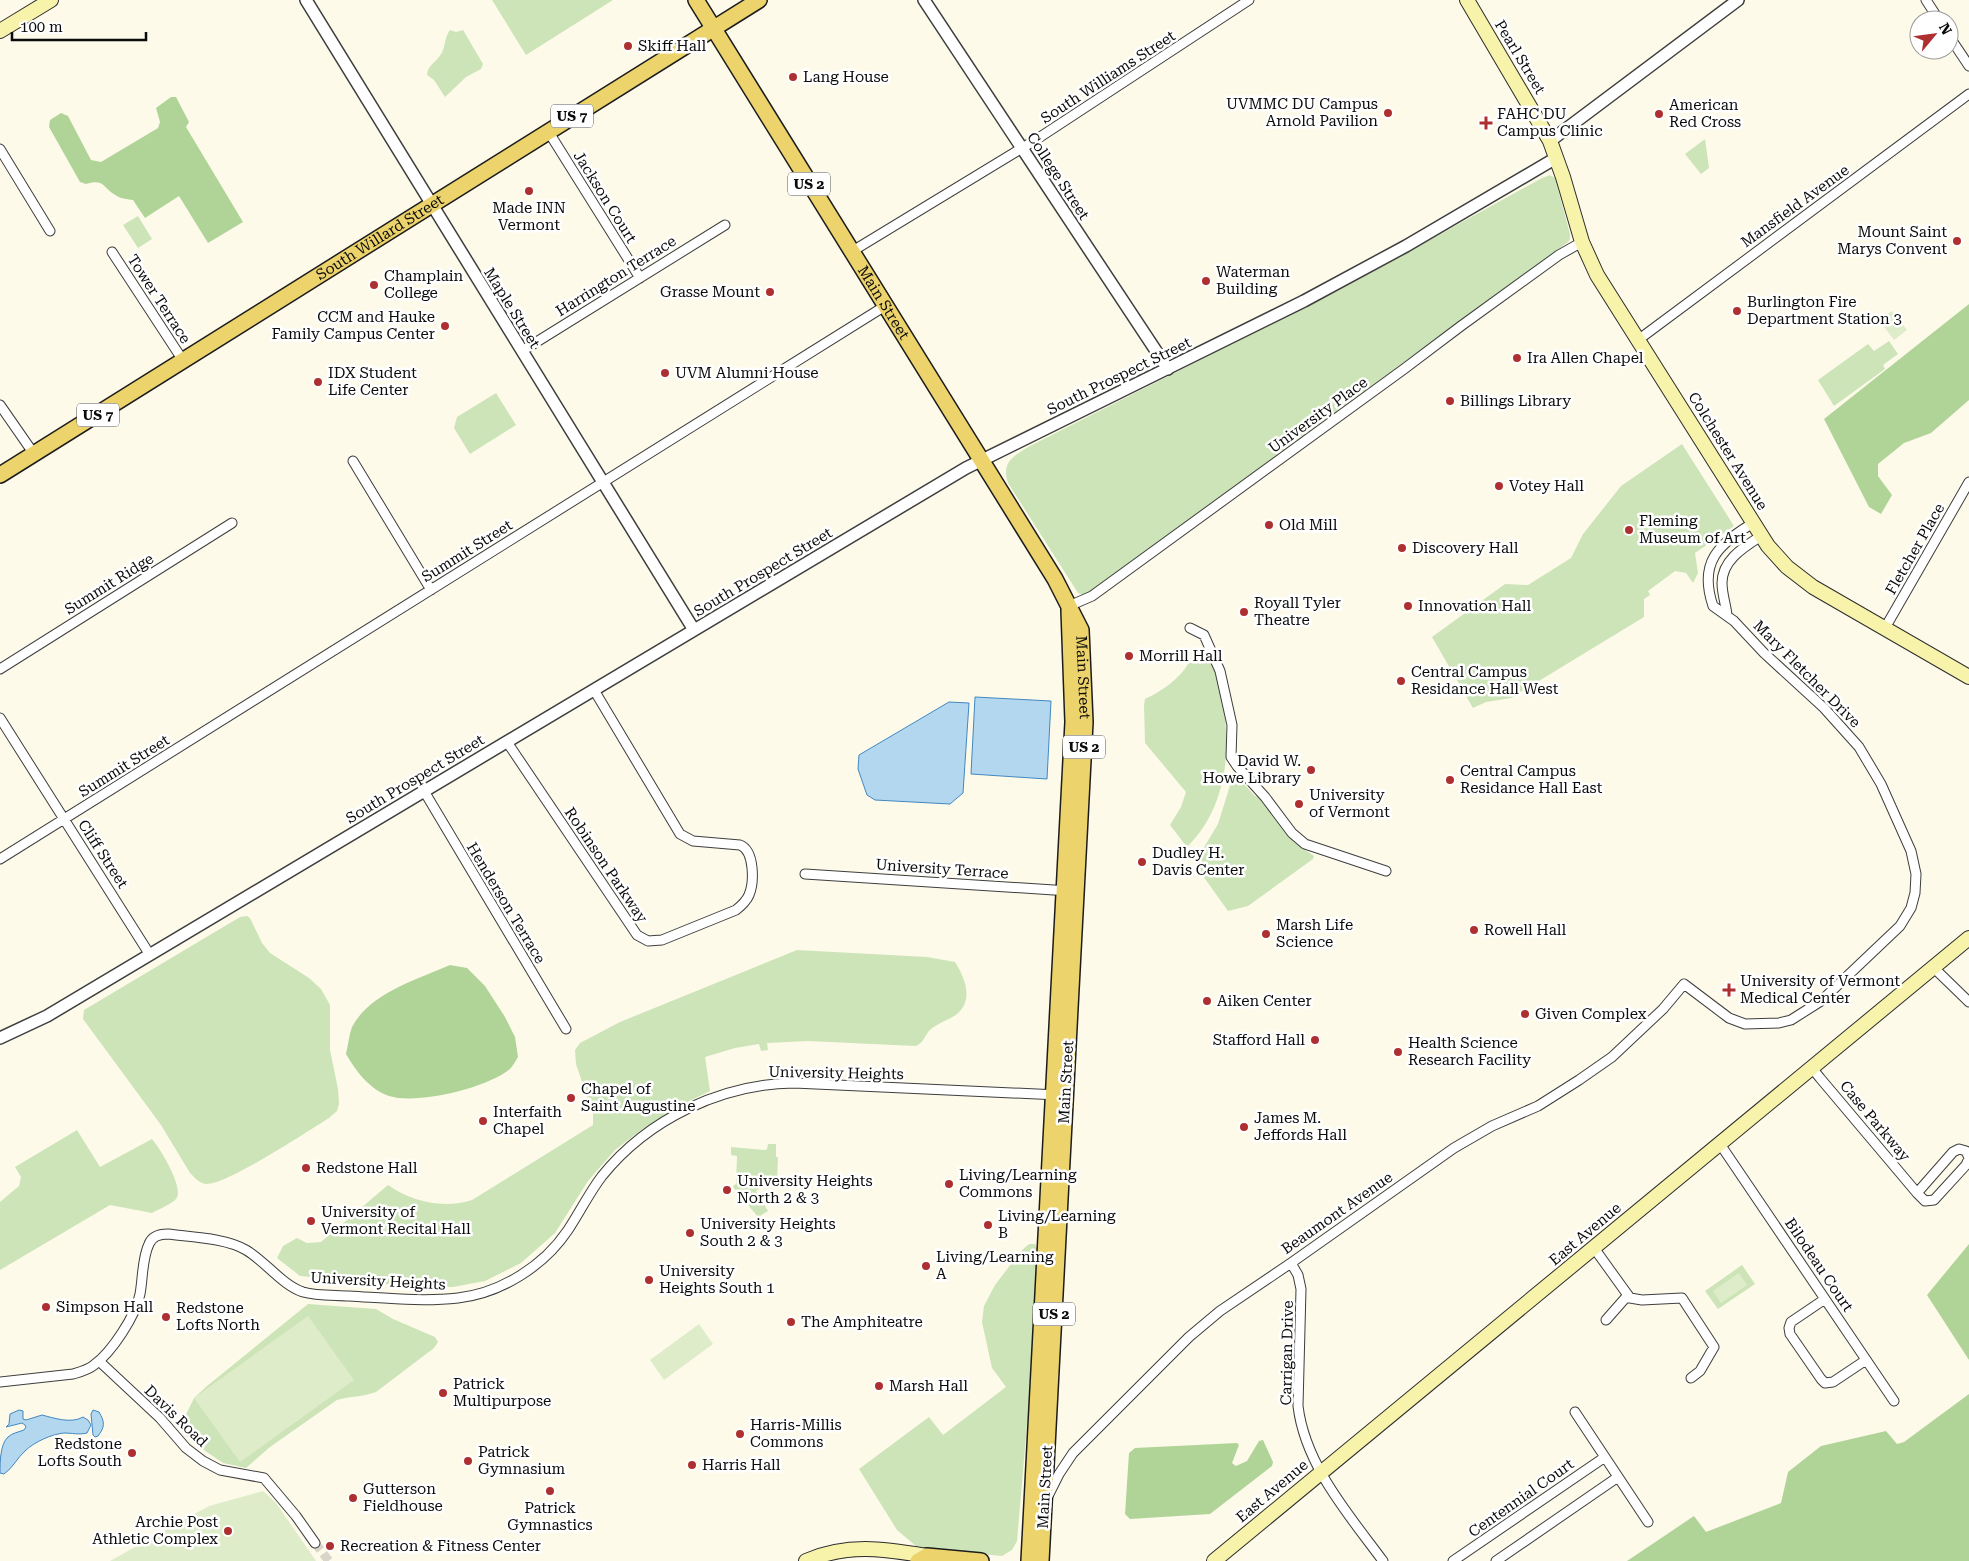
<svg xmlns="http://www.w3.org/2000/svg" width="1969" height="1561" viewBox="0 0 1969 1561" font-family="'Roboto Serif',serif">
	<rect width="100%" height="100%" fill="#fdfaea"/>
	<path fill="#cde4b8" d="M492,0H613L526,55Z
		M450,30L456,32L463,30L483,64L481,69L466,77L445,97L434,80L427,75C428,64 436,63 441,54C446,46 444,38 450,30Z
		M1705,139L1709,168L1701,174L1685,154Z
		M1550,175L1555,178L1570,234V239L1568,242L1092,591L1083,595L1078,593L1008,483C1001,461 1014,456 1030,446L1339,290L1542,178Z
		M138,216L152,239L138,248L123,225Z
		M1889,341L1898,354L1883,365L1885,369L1834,406L1818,380L1868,344L1874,351Z
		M496,393L516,425L470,454L454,428L457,417Z
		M1682,444L1734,526L1695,553L1698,573L1693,583L1686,573L1675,571L1648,591L1650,595L1644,599V617L1511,698L1486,702L1473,708L1432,637L1505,584L1528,585L1571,558L1583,534L1621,486Z
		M1193,655L1200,664L1204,657L1210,663L1212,661C1233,721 1236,799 1187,847L1170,825L1181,807L1186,792L1145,743L1144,705L1145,699C1164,690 1184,676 1193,655Z
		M1233,776L1240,780L1255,796L1259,797L1267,805L1294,842L1314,856L1313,859L1248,906L1228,911L1198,869L1202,863L1200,854L1218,824Z
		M247,916L250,918L262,943L270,953L309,978L321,989L330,1005V1050L338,1089L339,1104L337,1111L329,1118C308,1131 225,1186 206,1184C199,1183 195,1178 190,1173L161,1125L83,1019L84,1010L240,917Z
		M797,950L927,957L955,962C963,975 973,995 961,1010C954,1019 939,1022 931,1029C924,1035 924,1044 915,1046L808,1041L767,1043L768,1050L761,1051L759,1044L735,1048L705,1057L710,1091L679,1106L641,1130L615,1150L588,1181L555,1233L521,1263L485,1281L453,1287L408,1286L300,1276L277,1258L283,1246L297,1238L307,1243L321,1242L388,1185C412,1202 444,1209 472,1200L593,1125V1114L576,1064L575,1050L580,1043L620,1022Z
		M77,1130L100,1167L152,1139C160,1148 185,1189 176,1199C170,1205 159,1209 152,1213L110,1205L0,1270V1202L19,1186L21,1177L15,1167Z
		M768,1144H776V1157H778L777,1181L770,1186L768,1184L765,1187L762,1183L757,1186L759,1189L756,1191L768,1211L758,1217L733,1187L734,1185L736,1184L737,1156L731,1155V1147L765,1150L767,1149Z
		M1029,1244H1035L1037,1248L1029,1402L1017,1541L1012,1550L1002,1556L931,1549L916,1546L897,1530L859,1469L929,1417L943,1435L1006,1387L992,1368L982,1322L984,1306L995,1285L1021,1251Z
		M1742,1265L1755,1284L1718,1309L1705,1291Z
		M308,1304L376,1309L393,1319L435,1337L438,1342L434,1348L376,1392C363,1397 350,1396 337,1400L270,1447L246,1468L223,1463L192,1442L181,1430V1425L194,1398L207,1386Z"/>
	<path fill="#b0d498" d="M171,97H176L189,122L186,127L243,222L208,243L179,196L145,218L133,200C128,199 121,199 117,196C103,189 105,178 86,184L80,182L49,127L50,120L61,113L68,116L91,160L101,162L158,128L160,122L156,108Z
		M1969,304V400L1931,433L1904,443L1878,464V476L1892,495L1881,514L1869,507L1824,419Z
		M450,965L467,968L485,986L505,1017L515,1037L518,1057C516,1060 513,1066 510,1069C487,1088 417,1105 389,1096C369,1089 356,1071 346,1054C348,1046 349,1035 352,1027C370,993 416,980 450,965Z
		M1969,1244V1360L1927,1295Z
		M1969,1394V1561H1627L1694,1516L1706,1532L1781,1503L1788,1472L1821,1446L1886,1431L1897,1444L1904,1442Z
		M1263,1440L1273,1462L1272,1466L1210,1514L1130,1519L1125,1514L1129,1453L1135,1448L1237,1443L1239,1445L1232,1463L1236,1466L1247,1461L1259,1441Z"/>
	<path fill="#deecc9" d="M1892,311L1907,330L1894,340L1879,320Z
		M1739,1273L1747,1285L1721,1303L1713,1291Z
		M308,1316L354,1380L240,1462L194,1398Z
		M699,1324L713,1344L664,1380L650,1360Z
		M263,1491L276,1503L316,1561H110L209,1506Z"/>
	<path fill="#b4d7f0" stroke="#4188c1" d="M975,697L1051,701L1047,779L971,774Z
		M949,702L969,703L963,793L950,804L875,800L867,795L858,769L859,755Z
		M19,1410L23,1411V1419L26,1420L42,1415C54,1418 71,1424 83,1417L88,1420L91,1425L87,1433C79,1435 72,1433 64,1433C52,1434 34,1442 25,1451C17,1458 13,1468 4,1474L0,1473C0,1463 0,1444 8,1437C12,1433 19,1432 24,1430L26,1427L25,1425L22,1423L6,1427L9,1424L10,1414Z
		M93,1410L99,1412C105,1422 105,1427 98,1436L95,1437L93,1435L91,1414Z"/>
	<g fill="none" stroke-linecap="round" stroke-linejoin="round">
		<path stroke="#d9d6c9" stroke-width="9" stroke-dasharray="9 4.5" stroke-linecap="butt" d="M315,1543L329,1561"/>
		<defs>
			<path id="minor" d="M1926,0L1939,20
				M1949,36L1969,66
				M548,131L640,278
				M0,149L50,231
				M112,252L184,362
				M851,252L1037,139L1249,0
				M1638,340L1969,94
				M522,351L725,225
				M0,405L34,454
				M353,461L431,590
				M1069,606L1092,596L1404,369L1461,326L1559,255L1582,242
				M1727,615C1726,605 1722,594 1722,583C1722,560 1744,547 1761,536
				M1190,628L1204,635L1220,671L1232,725L1231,757L1237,766L1265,797L1292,833L1305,844L1386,871
				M1885,628L1969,482
				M0,669L232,523
				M0,718L150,955
				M507,742L637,935L648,941L662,940L736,910C741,906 746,902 749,895C754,883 755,851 740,845L693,841L680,834L594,690
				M424,791L566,1029
				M0,859L885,306
				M805,874L1069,891
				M1934,968L1969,1002
				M1812,1068L1820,1078L1917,1193L1925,1201L1934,1200L1966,1165L1969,1158L1966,1151L1959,1149L1953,1152L1917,1193
				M1720,1144L1894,1401
				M1594,1248L1630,1298L1642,1300L1682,1298L1714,1347L1700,1371L1691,1378
				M1291,1263L1298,1275L1301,1289L1298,1406C1305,1465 1349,1515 1383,1561
				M1825,1299L1791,1322L1789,1328L1790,1334L1821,1379L1825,1383L1833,1382L1866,1360
				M1606,1320L1628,1295
				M99,1361L160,1418L186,1448L203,1461L220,1470L264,1478L296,1516L315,1543
				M0,1382L73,1374C80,1372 88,1370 94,1365C112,1352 136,1315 140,1294C143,1278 142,1258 149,1244C152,1236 160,1234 168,1234C191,1237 226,1238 246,1250C265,1261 282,1285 303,1292C317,1296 334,1295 349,1296C385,1298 422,1302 458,1298C501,1293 544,1266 568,1230C580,1212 589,1193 602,1176C648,1119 721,1084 794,1083L1058,1095
				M1575,1412L1648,1522
				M1048,1496L1059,1474L1073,1453L1189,1337L1220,1311L1291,1263L1454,1148L1492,1126L1538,1106L1579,1080L1612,1057L1663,1009L1684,984L1729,1018L1745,1024L1779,1023L1791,1020L1821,1001L1900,926L1911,908L1915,893L1916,874L1911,851L1881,784L1859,747L1824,708L1764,653L1734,621L1713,606C1698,562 1719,544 1753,523
				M1453,1561L1605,1457
				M1496,1561L1618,1477"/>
			<path id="tertiary" d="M306,0L694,630
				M924,0L1168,369
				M1550,141L1738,0
				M0,1038L47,1016L966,468L1304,301L1406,246L1556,158"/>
			<path id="secondary" d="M1467,0L1550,141L1563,177L1582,242L1597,275L1768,546L1787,567L1813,587L1969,677
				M0,31L51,0
				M806,1561C848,1543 884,1549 927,1556
				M1214,1561L1969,938"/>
			<g id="primary">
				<path id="s1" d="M696,0L1055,579L1081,630L1085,722L1041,1561"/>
				<path id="s2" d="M0,475L759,0"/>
				<path d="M918,1561L927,1556L981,1561"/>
				<path d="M1029,1561L1073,722L1069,610"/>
			</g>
		</defs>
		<use href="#minor" stroke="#3e3e3e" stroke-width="11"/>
		<use href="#tertiary" stroke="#3e3e3e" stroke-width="14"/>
		<use href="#secondary" stroke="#2d2d2d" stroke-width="16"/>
		<use href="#primary" stroke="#1c1c1c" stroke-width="18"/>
		<use href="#minor" stroke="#fff" stroke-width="9"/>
		<use href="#tertiary" stroke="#fff" stroke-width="11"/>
		<use href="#secondary" stroke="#f8f3ab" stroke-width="14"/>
		<use href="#primary" stroke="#edd36b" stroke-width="15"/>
	</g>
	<g fill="#ae2f30" stroke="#fff" stroke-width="2">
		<circle cx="628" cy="46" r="5"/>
		<circle cx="793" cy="77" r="5"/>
		<circle cx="1388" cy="113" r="5"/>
		<circle cx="1659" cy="114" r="5"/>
		<path d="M1483.5 115.5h5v5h5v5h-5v5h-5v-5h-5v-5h5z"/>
		<circle cx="529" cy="191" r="5"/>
		<circle cx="1957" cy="241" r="5"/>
		<circle cx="1206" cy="281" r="5"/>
		<circle cx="374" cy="285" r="5"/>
		<circle cx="770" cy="292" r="5"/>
		<circle cx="1737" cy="311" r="5"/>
		<circle cx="445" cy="326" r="5"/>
		<circle cx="1517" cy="358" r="5"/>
		<circle cx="665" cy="373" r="5"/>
		<circle cx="318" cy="382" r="5"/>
		<circle cx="1450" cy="401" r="5"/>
		<circle cx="1499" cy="486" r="5"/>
		<circle cx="1269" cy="525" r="5"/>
		<circle cx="1629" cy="530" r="5"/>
		<circle cx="1402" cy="548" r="5"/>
		<circle cx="1408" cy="606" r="5"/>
		<circle cx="1244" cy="612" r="5"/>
		<circle cx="1129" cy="656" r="5"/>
		<circle cx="1401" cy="681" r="5"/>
		<circle cx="1311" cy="770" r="5"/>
		<circle cx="1450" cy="780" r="5"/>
		<circle cx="1299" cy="804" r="5"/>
		<circle cx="1142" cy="862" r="5"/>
		<circle cx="1474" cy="930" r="5"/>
		<circle cx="1266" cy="934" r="5"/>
		<path d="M1726.5 982.5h5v5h5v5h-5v5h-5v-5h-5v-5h5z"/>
		<circle cx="1207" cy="1001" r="5"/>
		<circle cx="1525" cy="1014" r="5"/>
		<circle cx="1315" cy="1040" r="5"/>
		<circle cx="1398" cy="1052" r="5"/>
		<circle cx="571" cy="1098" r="5"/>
		<circle cx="483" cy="1121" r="5"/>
		<circle cx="1244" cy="1127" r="5"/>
		<circle cx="306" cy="1168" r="5"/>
		<circle cx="949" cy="1184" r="5"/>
		<circle cx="727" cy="1190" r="5"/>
		<circle cx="311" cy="1221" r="5"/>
		<circle cx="988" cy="1225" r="5"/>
		<circle cx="690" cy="1233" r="5"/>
		<circle cx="926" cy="1266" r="5"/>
		<circle cx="649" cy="1280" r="5"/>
		<circle cx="46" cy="1307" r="5"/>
		<circle cx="166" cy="1317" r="5"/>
		<circle cx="791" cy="1322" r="5"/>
		<circle cx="879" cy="1386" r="5"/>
		<circle cx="443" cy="1393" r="5"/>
		<circle cx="740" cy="1434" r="5"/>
		<circle cx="132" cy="1453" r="5"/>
		<circle cx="468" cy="1461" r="5"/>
		<circle cx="692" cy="1465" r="5"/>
		<circle cx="550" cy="1491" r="5"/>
		<circle cx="353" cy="1498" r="5"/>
		<circle cx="228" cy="1531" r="5"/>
		<circle cx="330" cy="1546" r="5"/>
	</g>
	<g text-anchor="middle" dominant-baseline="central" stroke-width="5" stroke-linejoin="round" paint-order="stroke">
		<g fill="#fff" stroke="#545454" stroke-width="1">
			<rect x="551" y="104.5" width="42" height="23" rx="4"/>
			<rect x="788" y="172.5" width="42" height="23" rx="4"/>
			<rect x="77" y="403.5" width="42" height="23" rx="4"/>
			<rect x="1063" y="735.5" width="42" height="23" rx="4"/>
			<rect x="1033" y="1302.5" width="42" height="23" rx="4"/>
		</g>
		<g font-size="14" font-weight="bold" fill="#0b0b0b">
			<text x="572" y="116">US 7</text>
			<text x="809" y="184">US 2</text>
			<text x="98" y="415">US 7</text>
			<text x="1084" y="747">US 2</text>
			<text x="1054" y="1314">US 2</text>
		</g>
		<g font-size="15" fill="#0b0b0b" stroke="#fff" text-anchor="start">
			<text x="638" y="46">Skiff Hall</text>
			<text x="803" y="77">Lang House</text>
			<text x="1378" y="104" text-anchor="end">UVMMC DU Campus<tspan x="1378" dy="17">Arnold Pavilion</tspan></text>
			<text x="1669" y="105">American<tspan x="1669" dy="17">Red Cross</tspan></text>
			<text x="1497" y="114">FAHC DU<tspan x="1497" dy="17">Campus Clinic</tspan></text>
			<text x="529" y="208" text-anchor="middle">Made INN<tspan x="529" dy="17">Vermont</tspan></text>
			<text x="1947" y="232" text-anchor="end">Mount Saint<tspan x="1947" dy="17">Marys Convent</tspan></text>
			<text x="1216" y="272">Waterman<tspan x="1216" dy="17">Building</tspan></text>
			<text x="384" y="276">Champlain<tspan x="384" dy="17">College</tspan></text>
			<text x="760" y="292" text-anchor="end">Grasse Mount</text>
			<text x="1747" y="302">Burlington Fire<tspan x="1747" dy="17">Department Station 3</tspan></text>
			<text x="435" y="317" text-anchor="end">CCM and Hauke<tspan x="435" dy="17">Family Campus Center</tspan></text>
			<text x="1527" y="358">Ira Allen Chapel</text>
			<text x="328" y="373">IDX Student<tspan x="328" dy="17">Life Center</tspan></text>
			<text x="675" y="373">UVM Alumni House</text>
			<text x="1460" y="401">Billings Library</text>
			<text x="1509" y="486">Votey Hall</text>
			<text x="1639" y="521">Fleming<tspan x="1639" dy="17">Museum of Art</tspan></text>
			<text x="1279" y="525">Old Mill</text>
			<text x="1412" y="548">Discovery Hall</text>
			<text x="1254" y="603">Royall Tyler<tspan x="1254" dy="17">Theatre</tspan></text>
			<text x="1418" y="606">Innovation Hall</text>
			<text x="1139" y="656">Morrill Hall</text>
			<text x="1411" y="672">Central Campus<tspan x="1411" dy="17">Residance Hall West</tspan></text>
			<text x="1301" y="761" text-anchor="end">David W.<tspan x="1301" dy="17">Howe Library</tspan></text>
			<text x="1460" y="771">Central Campus<tspan x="1460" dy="17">Residance Hall East</tspan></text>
			<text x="1309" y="795">University<tspan x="1309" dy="17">of Vermont</tspan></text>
			<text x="1152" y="853">Dudley H.<tspan x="1152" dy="17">Davis Center</tspan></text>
			<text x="1276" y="925">Marsh Life<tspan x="1276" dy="17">Science</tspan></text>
			<text x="1484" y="930">Rowell Hall</text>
			<text x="1740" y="981">University of Vermont<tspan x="1740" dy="17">Medical Center</tspan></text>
			<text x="1217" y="1001">Aiken Center</text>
			<text x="1535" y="1014">Given Complex</text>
			<text x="1305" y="1040" text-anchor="end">Stafford Hall</text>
			<text x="1408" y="1043">Health Science<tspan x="1408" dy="17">Research Facility</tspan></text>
			<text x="581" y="1089">Chapel of<tspan x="581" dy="17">Saint Augustine</tspan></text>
			<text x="493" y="1112">Interfaith<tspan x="493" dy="17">Chapel</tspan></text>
			<text x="1254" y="1118">James M.<tspan x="1254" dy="17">Jeffords Hall</tspan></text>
			<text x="316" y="1168">Redstone Hall</text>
			<text x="959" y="1175">Living/Learning<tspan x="959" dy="17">Commons</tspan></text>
			<text x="737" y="1181">University Heights<tspan x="737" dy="17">North 2 &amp; 3</tspan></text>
			<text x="321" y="1212">University of<tspan x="321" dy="17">Vermont Recital Hall</tspan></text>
			<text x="998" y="1216">Living/Learning<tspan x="998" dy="17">B</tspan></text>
			<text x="700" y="1224">University Heights<tspan x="700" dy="17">South 2 &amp; 3</tspan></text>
			<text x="936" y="1257">Living/Learning<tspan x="936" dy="17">A</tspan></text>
			<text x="659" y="1271">University<tspan x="659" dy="17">Heights South 1</tspan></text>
			<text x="56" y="1307">Simpson Hall</text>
			<text x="176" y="1308">Redstone<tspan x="176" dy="17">Lofts North</tspan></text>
			<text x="801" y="1322">The Amphiteatre</text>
			<text x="453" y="1384">Patrick<tspan x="453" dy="17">Multipurpose</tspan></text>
			<text x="889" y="1386">Marsh Hall</text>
			<text x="750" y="1425">Harris-Millis<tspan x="750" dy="17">Commons</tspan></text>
			<text x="122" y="1444" text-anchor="end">Redstone<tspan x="122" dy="17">Lofts South</tspan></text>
			<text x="478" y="1452">Patrick<tspan x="478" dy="17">Gymnasium</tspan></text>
			<text x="702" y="1465">Harris Hall</text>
			<text x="363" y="1489">Gutterson<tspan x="363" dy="17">Fieldhouse</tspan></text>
			<text x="550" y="1508" text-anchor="middle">Patrick<tspan x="550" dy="17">Gymnastics</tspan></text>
			<text x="218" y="1522" text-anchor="end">Archie Post<tspan x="218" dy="17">Athletic Complex</tspan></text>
			<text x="340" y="1546">Recreation &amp; Fitness Center</text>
		</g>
		<g font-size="15" fill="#0b0b0b" stroke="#fff">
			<text transform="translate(1520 57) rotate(59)">Pearl Street</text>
			<text transform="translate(1108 77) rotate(-33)">South Williams Street</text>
			<text transform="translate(1058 176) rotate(57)">College Street</text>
			<text transform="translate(605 197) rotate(58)">Jackson Court</text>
			<text transform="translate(1795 206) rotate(-36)">Mansfield Avenue</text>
			<text stroke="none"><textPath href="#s2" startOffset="448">South Willard Street</textPath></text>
			<text transform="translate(616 276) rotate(-32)">Harrington Terrace</text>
			<text transform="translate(159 299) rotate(57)">Tower Terrace</text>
			<text stroke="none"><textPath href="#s1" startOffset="356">Main Street</textPath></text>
			<text transform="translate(512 308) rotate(58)">Maple Street</text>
			<text transform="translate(1119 376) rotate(-26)">South Prospect Street</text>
			<text transform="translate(1318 415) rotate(-36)">University Place</text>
			<text transform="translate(1728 451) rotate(58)">Colchester Avenue</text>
			<text transform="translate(1915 549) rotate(-60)">Fletcher Place</text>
			<text transform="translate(467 551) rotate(-32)">Summit Street</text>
			<text transform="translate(763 572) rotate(-31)">South Prospect Street</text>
			<text transform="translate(109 584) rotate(-32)">Summit Ridge</text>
			<text transform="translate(1807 674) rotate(45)">Mary Fletcher Drive</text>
			<text stroke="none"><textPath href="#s1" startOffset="786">Main Street</textPath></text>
			<text transform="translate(124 766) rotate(-32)">Summit Street</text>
			<text transform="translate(415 779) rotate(-31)">South Prospect Street</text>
			<text transform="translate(103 854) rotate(57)">Cliff Street</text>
			<text transform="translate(606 865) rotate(56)">Robinson Parkway</text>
			<text transform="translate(942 869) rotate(4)">University Terrace</text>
			<text transform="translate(506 903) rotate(59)">Henderson Terrace</text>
			<text transform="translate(836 1073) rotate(1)">University Heights</text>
			<text transform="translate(1066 1082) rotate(-87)">Main Street</text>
			<text transform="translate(1875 1121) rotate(50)">Case Parkway</text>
			<text transform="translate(1337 1213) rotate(-35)">Beaumont Avenue</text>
			<text transform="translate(1585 1234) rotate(-40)">East Avenue</text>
			<text transform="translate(1819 1265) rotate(56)">Bilodeau Court</text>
			<text transform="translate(378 1281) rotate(3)">University Heights</text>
			<text transform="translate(1287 1353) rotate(-89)">Carrigan Drive</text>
			<text transform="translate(176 1416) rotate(44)">Davis Road</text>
			<text transform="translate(1045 1487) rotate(-87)">Main Street</text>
			<text transform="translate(1272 1491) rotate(-40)">East Avenue</text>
			<text transform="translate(1521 1498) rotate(-35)">Centennial Court</text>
		</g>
	</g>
	<g transform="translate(1934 35) rotate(61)"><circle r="24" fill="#ffffff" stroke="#9d9d9d"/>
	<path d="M0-4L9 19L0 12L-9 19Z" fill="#ae2f30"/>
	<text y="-8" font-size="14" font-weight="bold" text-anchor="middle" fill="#0b0b0b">N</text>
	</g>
	<path d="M12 32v8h134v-8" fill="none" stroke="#0b0b0b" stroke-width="2.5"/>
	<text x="20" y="32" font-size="15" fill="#0b0b0b" stroke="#ffffff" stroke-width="4" paint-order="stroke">100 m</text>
</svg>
